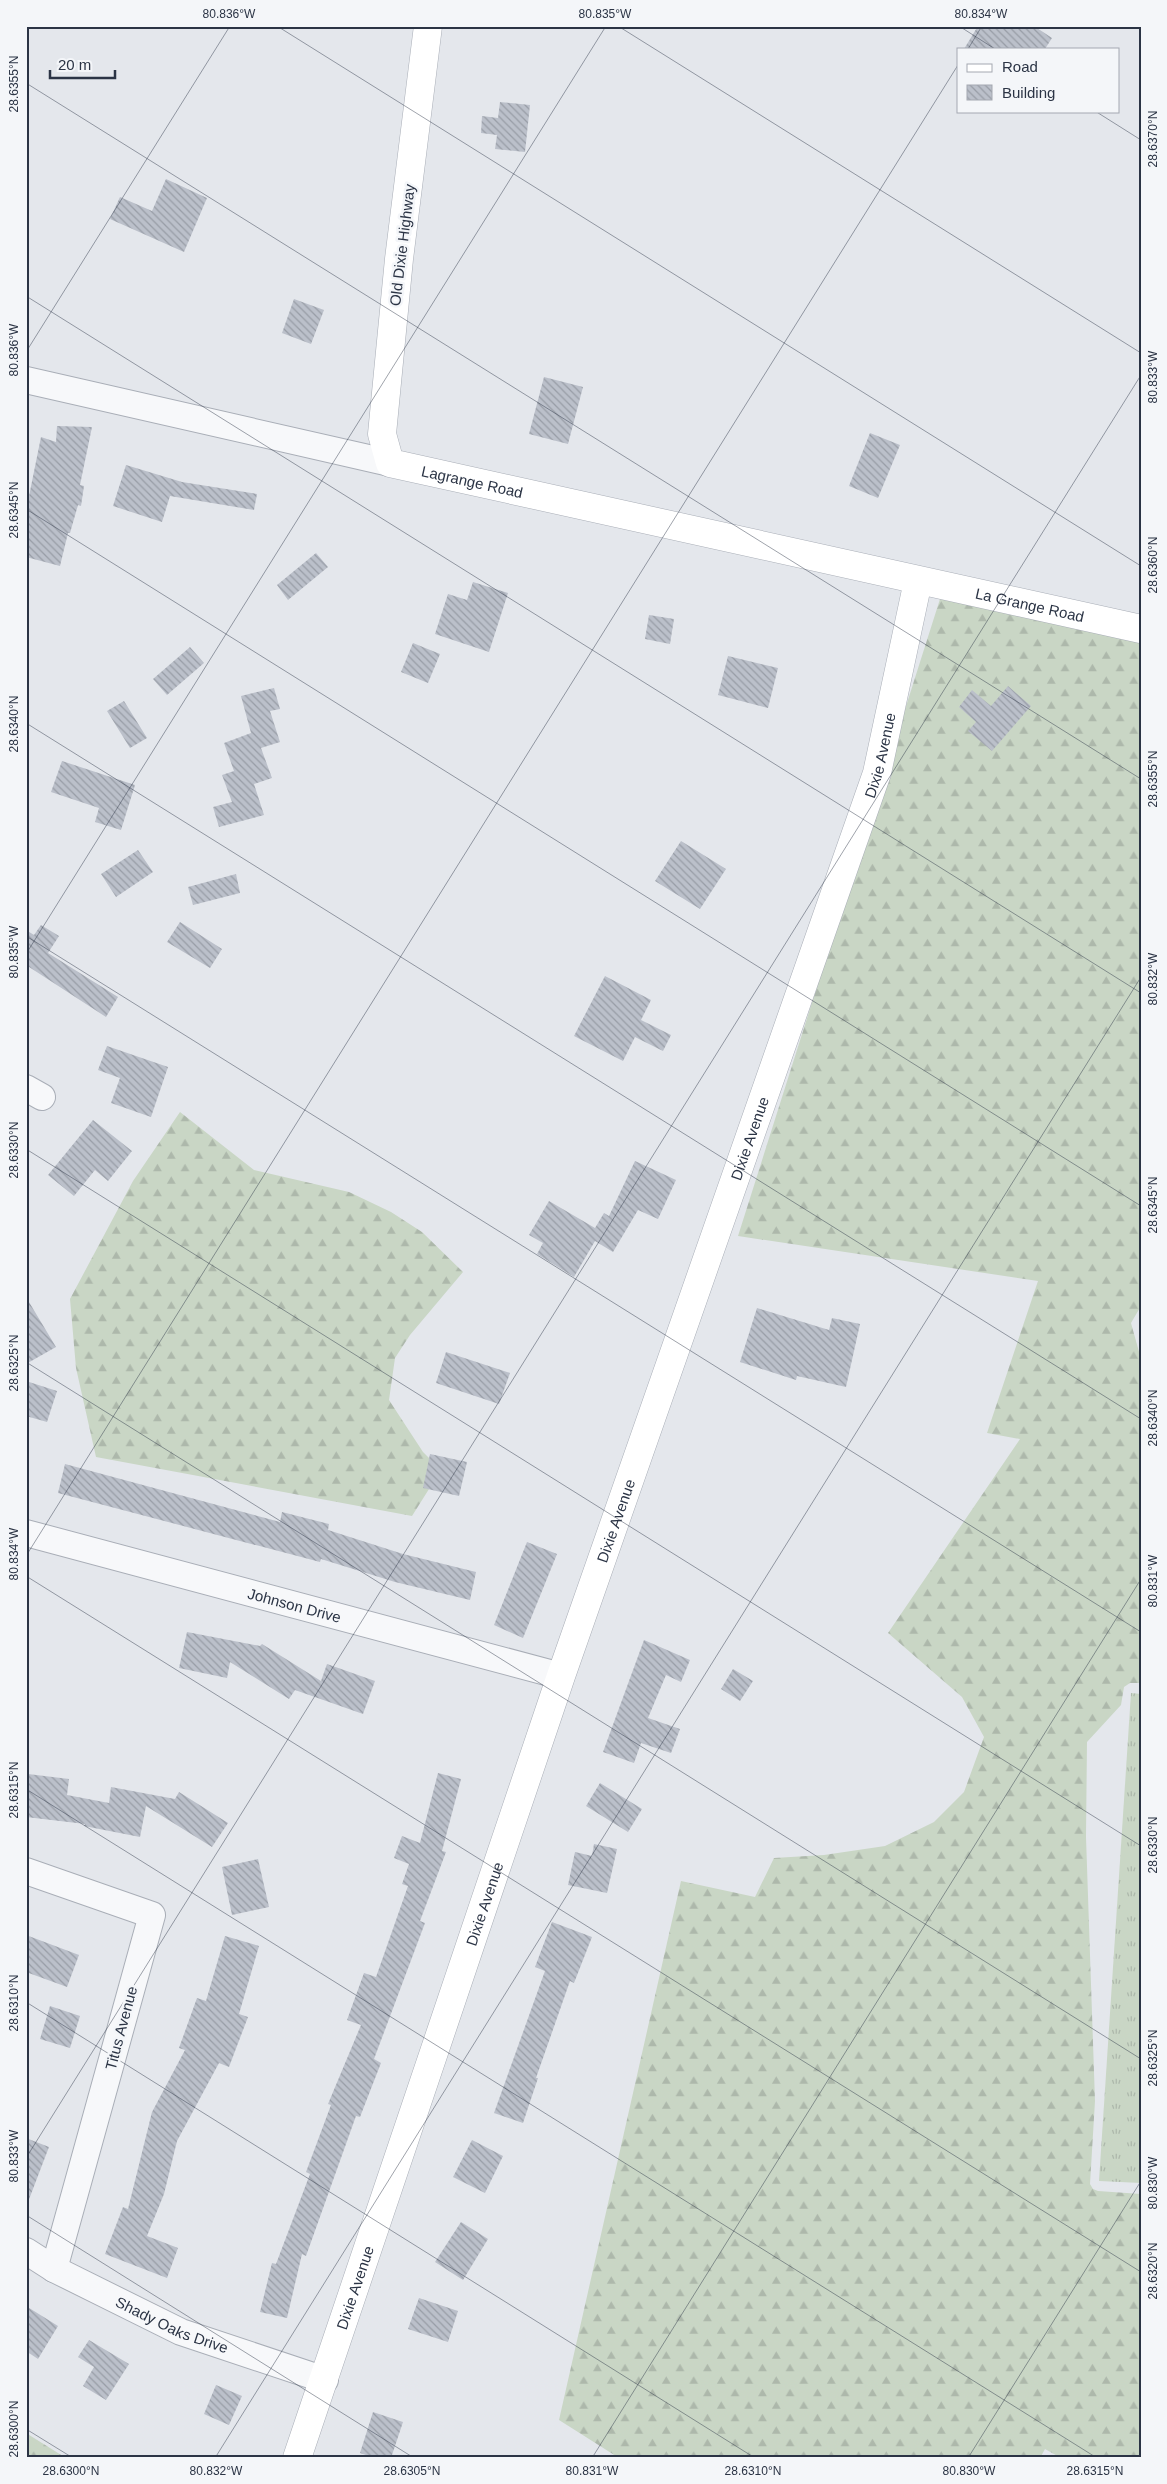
<svg xmlns="http://www.w3.org/2000/svg" width="1167" height="2484" viewBox="0 0 1167 2484" font-family="Helvetica,sans-serif">
	<defs>
		<pattern id="grass-tufts" width="24" height="20" patternUnits="userSpaceOnUse" patternTransform="scale(1.25)"><rect width="24" height="20" fill="#c9d6c5"/><path d="M3 7l-1-3M5 7V3M7 7l1-3M15 17l-1-3M17 17v-4M19 17l1-3" fill="none" stroke="#adb8ab"/></pattern>
		<pattern id="forest-firs" width="22" height="20" patternUnits="userSpaceOnUse" patternTransform="scale(1.25)"><rect width="22" height="20" fill="#c9d6c5"/><path d="M5 1l3.5 6h-7zM16 11l3.5 6h-7z" fill="#adb8ab"/></pattern>
		<pattern id="building-back-hatch" width="6" height="6" patternUnits="userSpaceOnUse" patternTransform="scale(1.25)"><rect width="6" height="6" fill="#bbc0ca"/><path d="M-1 5l2 2M0 0l6 6M5-1l2 2" fill="none" stroke="#989da6"/></pattern>
	</defs>
	<rect width="100%" height="100%" fill="#e4e7ec"/>
	<path fill="url(#grass-tufts)" d="M1131,1693L1141,1694V2183L1099,2181Z"/>
	<path fill="url(#forest-firs)" d="M940,599L1141,642V1306L1131,1323L1141,1359V1683H1130L1124,1687L1121,1705L1087,1742L1086,1837L1095,2101L1090,2184L1093,2189L1098,2191L1141,2194V2458H1061L1045,2449L1040,2458H619L559,2420L681,1881L755,1897L774,1858L824,1855L885,1846L934,1822L964,1792L984,1737L962,1697L888,1633L1020,1439L987,1433L1038,1281L738,1236Z
		M180,1112L254,1170L349,1192L391,1212L422,1232L463,1272L410,1335L395,1358L389,1400L423,1452L441,1470L412,1516L96,1457L76,1368L70,1299L133,1181Z
		M26,2433L66,2458H26Z"/>
	<path fill="url(#building-back-hatch)" d="M978,26H1034L1052,38L1045,49H964Z
		M500,102L530,105L525,152L495,149L497,135L481,133L482,116L498,118Z
		M166,179L207,198L184,252L110,219L120,197L152,211Z
		M294,299L324,310L311,344L282,333Z
		M544,377L583,387L568,444L529,434Z
		M57,426L92,427L80,485L84,486L81,506L78,505L70,533H68L60,566L26,557V511L41,437L56,442Z
		M870,433L900,445L878,498L849,486Z
		M126,465L182,482L257,494L254,510L170,496L162,522L113,506Z
		M316,553L328,567L288,600L277,585Z
		M473,582L508,593L489,652L435,634L448,594L467,600Z
		M649,615L674,619L670,644L645,639Z
		M413,643L440,654L428,683L401,672Z
		M190,647L204,663L167,695L153,679Z
		M728,656L778,668L768,708L718,695Z
		M1008,686L1031,706L992,751L968,731L976,722L959,707L972,690L991,706Z
		M274,688L280,709L270,711L280,742L261,748L272,778L254,784L264,815L219,827L213,807L232,802L222,775L234,771L224,743L251,733L241,696Z
		M124,701L147,738L130,748L107,711Z
		M62,761L135,785L121,830L95,822L99,808L51,792Z
		M681,841L726,869L700,909L655,881Z
		M138,850L153,872L116,897L101,874Z
		M236,874L240,893L193,905L188,887Z
		M180,922L222,949L210,968L167,942Z
		M41,925L59,936L48,953L118,997L106,1017L26,965V930L34,935Z
		M605,976L651,1000L641,1020L671,1035L663,1051L635,1037L623,1061L574,1036Z
		M107,1046L168,1067L151,1117L111,1103L120,1078L98,1070Z
		M93,1120L132,1151L108,1181L95,1170L74,1196L48,1175Z
		M635,1161L676,1180L658,1219L638,1210L613,1252L595,1241L574,1277L537,1254L543,1243L529,1235L549,1201L595,1228L604,1213L609,1216Z
		M26,1297L56,1347L26,1364Z
		M757,1308L829,1330L832,1318L860,1324L846,1387L797,1376L796,1380L740,1362Z
		M446,1352L510,1373L499,1404L436,1383Z
		M26,1381L57,1391L47,1422L26,1416Z
		M430,1454L467,1462L459,1496L423,1488Z
		M65,1464L280,1522L282,1512L329,1524L328,1530L403,1554L476,1572L470,1600L395,1582L321,1559L320,1562L58,1493Z
		M527,1542L557,1554L523,1638L494,1625Z
		M187,1632L260,1646L262,1644L321,1681L327,1664L375,1681L363,1714L295,1690L289,1699L230,1662L227,1678L179,1668Z
		M644,1640L690,1660L681,1682L666,1675L648,1718L680,1729L671,1753L641,1743L634,1763L603,1752Z
		M733,1669L753,1681L740,1701L721,1689Z
		M438,1773L461,1779L442,1851L446,1852L420,1921L425,1923L374,2059L381,2063L360,2117L356,2116L306,2256L302,2254L287,2318L260,2312L272,2263L276,2264L310,2174L306,2172L331,2105L328,2104L361,2025L347,2020L364,1973L376,1977L408,1886L402,1884L409,1864L394,1858L402,1836L420,1843Z
		M28,1774L69,1779L67,1795L109,1803L111,1787L175,1799L179,1792L228,1823L212,1847L146,1806L140,1837L84,1826L85,1824L26,1817Z
		M600,1783L642,1809L628,1832L586,1806Z
		M594,1844L617,1849L607,1893L568,1885L575,1852L592,1856Z
		M258,1859L269,1907L232,1915L222,1867Z
		M552,1922L592,1937L574,1983L570,1981L536,2078H538L523,2123L494,2113L545,1971L535,1967Z
		M26,1935L79,1955L67,1987L26,1972Z
		M225,1936L259,1946L239,2014L248,2017L229,2067L219,2063L177,2141L164,2194L147,2236L178,2248L167,2278L105,2254L123,2207L128,2209L152,2112L185,2050L179,2048L197,1998L206,2001Z
		M50,2006L80,2016L70,2048L40,2039Z
		M26,2138L49,2147L28,2202L26,2201Z
		M472,2140L503,2156L485,2193L453,2177Z
		M461,2222L488,2239L463,2280L435,2262Z
		M419,2298L458,2311L448,2342L408,2329Z
		M26,2306L58,2326L38,2359L26,2351Z
		M89,2340L129,2364L106,2400L83,2386L94,2367L78,2357Z
		M216,2385L242,2396L229,2425L204,2414Z
		M373,2412L403,2422L391,2458H375L360,2453Z"/>
	<g fill="none" stroke-linecap="round" stroke-linejoin="round">
		<defs>
			<g id="street">
				<path d="M26,380L390,463"/>
				<path d="M26,1088L42,1097"/>
				<path id="s1" d="M26,1533L561,1676"/>
				<path d="M26,1871L152,1915L54,2269"/>
				<path id="s2" d="M26,2251L54,2269L181,2332L325,2380"/>
			</g>
			<g id="secondary">
				<path id="s3" d="M428,26L399,259L382,434L390,463L1141,629"/>
				<path id="s4" d="M297,2458L561,1676L877,773L918,581"/>
			</g>
		</defs>
		<use href="#street" stroke="#a9aeb7" stroke-width="28"/>
		<use href="#secondary" stroke="#a9aeb7" stroke-width="29"/>
		<use href="#street" stroke="#f7f8fa" stroke-width="26"/>
		<use href="#secondary" stroke="#fff" stroke-width="28"/>
	</g>
	<path fill="none" stroke="#2b3445" stroke-width="1" stroke-opacity="0.45" d="M277,26L1141,566M618,26L1141,353M959,26L995,49M968,49L982,26M26,83L1141,779M1095,111L1141,140M26,296L1141,993M26,352L230,26M26,509L1141,1206M26,723L1141,1419M26,936L1141,1632M26,954L606,26M26,1149L1141,1846M26,1362L1141,2059M26,1556L958,65M26,1576L1141,2272M26,1789L1097,2458M26,2002L755,2458M26,2158L1141,375M26,2215L414,2458M26,2429L73,2458M215,2458L1141,977M592,2458L1141,1579M968,2458L1141,2181"/>
	<g text-anchor="middle" dominant-baseline="central" stroke-width="5" stroke-linejoin="round" paint-order="stroke">
		<g font-size="15" fill="#2b3445" stroke="#f4f6f9">
			<text transform="translate(402 245) rotate(-83)">Old Dixie Highway</text>
			<text stroke="none"><textPath href="#s3" startOffset="525">Lagrange Road</textPath></text>
			<text stroke="none"><textPath href="#s3" startOffset="1096">La Grange Road</textPath></text>
			<text stroke="none"><textPath href="#s4" startOffset="1800">Dixie Avenue</textPath></text>
			<text stroke="none"><textPath href="#s4" startOffset="1395">Dixie Avenue</textPath></text>
			<text stroke="none"><textPath href="#s4" startOffset="990">Dixie Avenue</textPath></text>
			<text stroke="none"><textPath href="#s1" startOffset="278">Johnson Drive</textPath></text>
			<text stroke="none"><textPath href="#s4" startOffset="585">Dixie Avenue</textPath></text>
			<text transform="translate(121 2028) rotate(-75)">Titus Avenue</text>
			<text stroke="none"><textPath href="#s4" startOffset="180">Dixie Avenue</textPath></text>
			<text stroke="none"><textPath href="#s2" startOffset="164">Shady Oaks Drive</textPath></text>
		</g>
	</g>
	<rect width="1167" height="2484" fill="none" stroke="#f4f6f9" stroke-width="55"/>
	<rect x="957" y="48" width="162" height="65" fill="#f4f6f9" stroke="#a4a8b1"/>
	<rect x="967" y="64" width="25" height="8" fill="#ffffff" stroke="#a4a8b1"/>
	<text x="1002" y="72" font-size="15" fill="#2b3445">Road</text>
	<rect x="967" y="85" width="25" height="15" fill="url(#building-back-hatch)" stroke="#a4a8b1"/>
	<text x="1002" y="98" font-size="15" fill="#2b3445">Building</text>
	<path d="M50 70v8h65v-8" fill="none" stroke="#2b3445" stroke-width="2.5"/>
	<text x="58" y="70" font-size="15" fill="#2b3445" stroke="#f4f6f9" stroke-width="4" paint-order="stroke">20 m</text>
	<rect x="28" y="28" width="1112" height="2428" fill="none" stroke="#2b3445" stroke-width="2"/>
	<g font-size="12" text-anchor="middle" fill="#2b3445">
		<text x="229" y="18">80.836°W</text>
		<text x="605" y="18">80.835°W</text>
		<text x="981" y="18">80.834°W</text>
		<text transform="translate(14 84) rotate(-90)" y="4">28.6355°N</text>
		<text transform="translate(1153 139) rotate(-90)" y="4">28.6370°N</text>
		<text transform="translate(14 350) rotate(-90)" y="4">80.836°W</text>
		<text transform="translate(1153 377) rotate(-90)" y="4">80.833°W</text>
		<text transform="translate(14 510) rotate(-90)" y="4">28.6345°N</text>
		<text transform="translate(1153 565) rotate(-90)" y="4">28.6360°N</text>
		<text transform="translate(14 724) rotate(-90)" y="4">28.6340°N</text>
		<text transform="translate(1153 779) rotate(-90)" y="4">28.6355°N</text>
		<text transform="translate(14 952) rotate(-90)" y="4">80.835°W</text>
		<text transform="translate(1153 979) rotate(-90)" y="4">80.832°W</text>
		<text transform="translate(14 1150) rotate(-90)" y="4">28.6330°N</text>
		<text transform="translate(1153 1205) rotate(-90)" y="4">28.6345°N</text>
		<text transform="translate(14 1363) rotate(-90)" y="4">28.6325°N</text>
		<text transform="translate(1153 1418) rotate(-90)" y="4">28.6340°N</text>
		<text transform="translate(14 1554) rotate(-90)" y="4">80.834°W</text>
		<text transform="translate(1153 1581) rotate(-90)" y="4">80.831°W</text>
		<text transform="translate(14 1790) rotate(-90)" y="4">28.6315°N</text>
		<text transform="translate(1153 1845) rotate(-90)" y="4">28.6330°N</text>
		<text transform="translate(14 2003) rotate(-90)" y="4">28.6310°N</text>
		<text transform="translate(1153 2058) rotate(-90)" y="4">28.6325°N</text>
		<text transform="translate(14 2156) rotate(-90)" y="4">80.833°W</text>
		<text transform="translate(1153 2183) rotate(-90)" y="4">80.830°W</text>
		<text transform="translate(1153 2271) rotate(-90)" y="4">28.6320°N</text>
		<text transform="translate(14 2429) rotate(-90)" y="4">28.6300°N</text>
		<text x="71" y="2475">28.6300°N</text>
		<text x="216" y="2475">80.832°W</text>
		<text x="412" y="2475">28.6305°N</text>
		<text x="592" y="2475">80.831°W</text>
		<text x="753" y="2475">28.6310°N</text>
		<text x="969" y="2475">80.830°W</text>
		<text x="1095" y="2475">28.6315°N</text>
	</g>
</svg>
